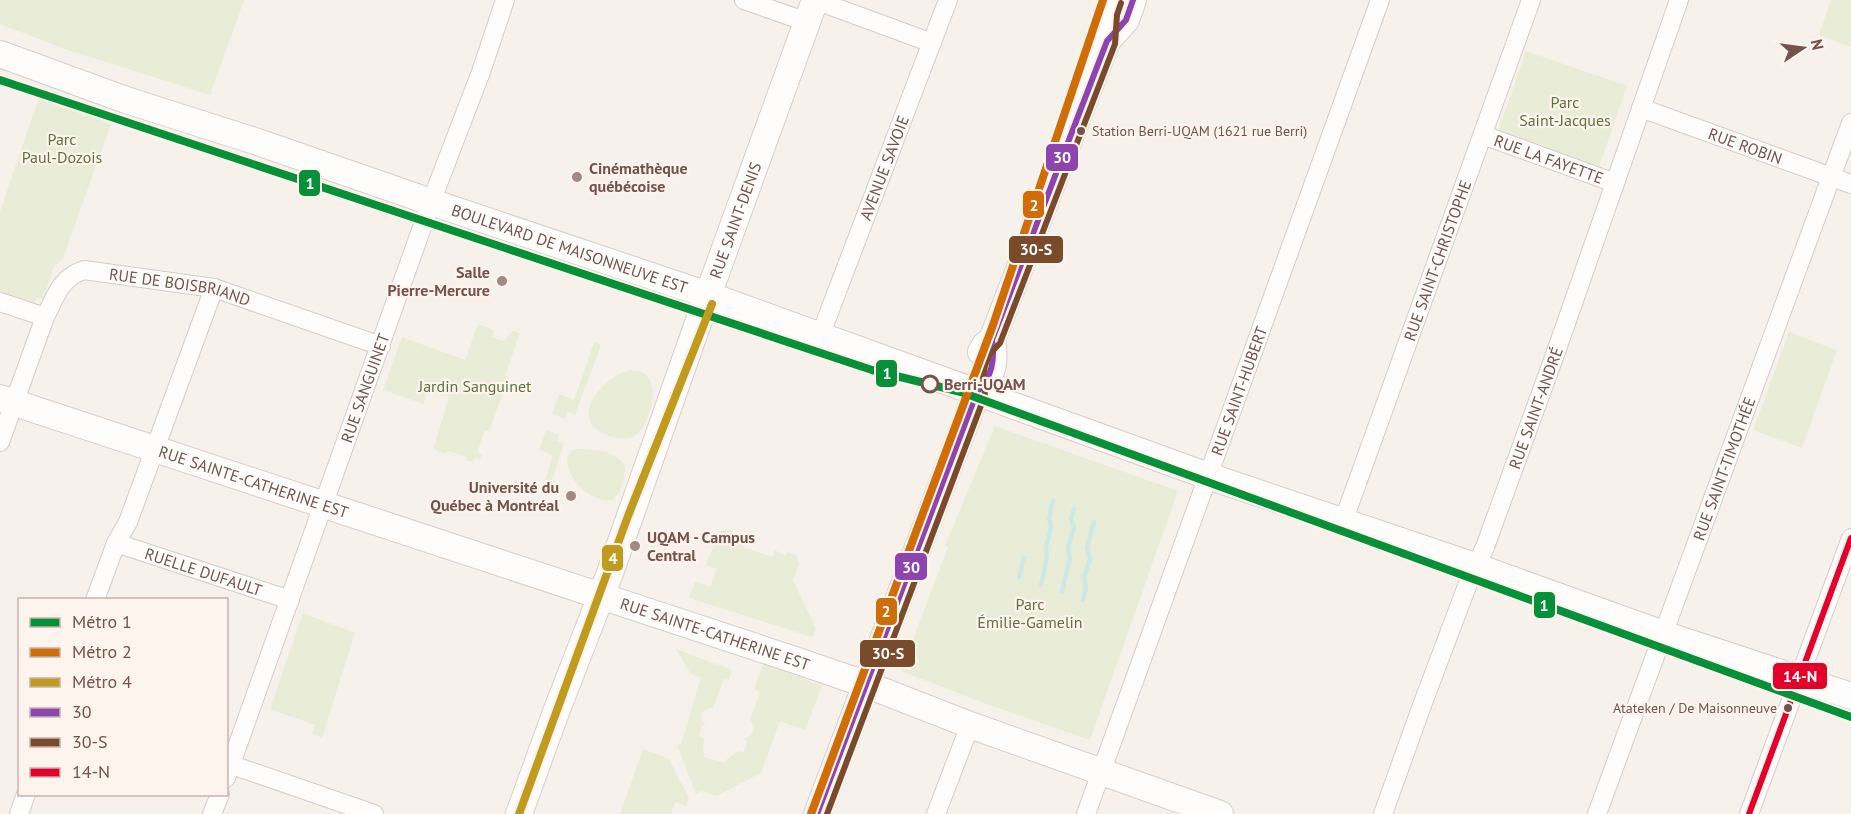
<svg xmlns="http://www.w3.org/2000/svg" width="1851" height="814" viewBox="0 0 1851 814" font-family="'PT Sans',sans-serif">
	<rect width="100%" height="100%" fill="#f7f1ec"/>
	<path fill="#e9edd7" d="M0,0H244L210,95L62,48L0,24Z
		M1831,0H1851V47L1819,35Z
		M1526,51L1627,86L1598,170L1497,134Z
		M42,89L115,113L63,258L54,266L43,299L37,298L34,304L0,292V211Z
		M478,324L494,330L492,337L504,341L513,331L520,333L505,376L509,377L489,431L485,430L477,453L482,455L480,459L475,458L473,462L466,460L467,457L448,451L447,454L433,449L449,397L428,391L423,404L383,390L402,337L465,360Z
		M1789,332L1837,350L1802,448L1753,430Z
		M594,342L601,345L575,415L567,412L565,419L552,414L559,394L574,400Z
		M629,370C668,367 651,427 634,436C626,441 615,438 607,435C600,432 593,429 590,421C583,398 610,376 629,370Z
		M995,426L1178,491L1090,740L981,702L901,671L948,547L945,546Z
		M546,430L559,435L557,441L564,444L551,482L545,480L553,455L539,450Z
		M577,449C594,449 612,450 624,464C627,477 621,491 612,501C588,500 567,481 567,457L573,450Z
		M726,529L731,530V534L745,540L744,547L772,557L775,550L785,556L787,552L796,555L799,564L793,580L816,629L812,637L689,598L695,581L711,587L716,569L706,565L719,532Z
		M303,613L355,633L322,738L312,734L315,725L270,709Z
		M676,649L732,670L729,680L724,679L713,708L707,709L702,712L701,720L706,725H702L699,736L704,738L703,746L704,757L725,763L727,759L738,751L744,752L747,741L743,739L750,736C755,731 754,725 750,720L760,692L754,689L764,662L822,686L805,730L780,721L761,773L716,796L702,791L696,794L677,745L681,744L701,678L690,673Z
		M643,749L669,759L689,798L686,806L675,802L671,814H620Z"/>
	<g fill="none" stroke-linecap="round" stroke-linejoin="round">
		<path stroke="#cee9e5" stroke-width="4.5" d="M1019,577L1024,558
			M1041,585L1047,558L1046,548L1051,527L1049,518L1053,501
			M1062,592L1070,558L1068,548L1074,527L1071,518L1074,509
			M1083,600L1086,588L1084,578L1090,558L1087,548L1094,522"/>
		<defs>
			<g id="street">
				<path d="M744,0L807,22"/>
				<path d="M815,0L932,43"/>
				<path id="s1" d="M1641,108L1851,184"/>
				<path id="s2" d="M1483,135L1615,183"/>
				<path id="s3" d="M0,302L45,317C56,296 60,278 84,270L214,288L381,346"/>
				<path id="s4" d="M820,336L948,0"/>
				<path d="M0,442L45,317"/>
				<path id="s5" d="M1343,522L1531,0"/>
				<path id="s6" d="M116,543L290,600"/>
				<path d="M95,600L116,543L128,522L214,288"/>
				<path d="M232,765L374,814"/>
				<path id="s7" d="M226,778L431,202L481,72L505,0"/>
				<path d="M19,814L26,794"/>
				<path d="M212,814L220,794"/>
				<path d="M936,814L970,725"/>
				<path id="s8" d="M1086,814L1380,0"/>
				<path id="s9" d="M1383,814L1421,708L1467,586L1485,547L1557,349L1679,0"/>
				<path id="s10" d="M1597,814L1851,123"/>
				<path d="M1749,814L1851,538"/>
			</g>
			<g id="secondary">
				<path d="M1107,41L1126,20L1133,0"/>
				<path id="s11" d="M0,54L126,100L255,141L431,202L708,295L1208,476L1463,562L1663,634L1851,696"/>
				<path d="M981,352L985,345L992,340L1107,41L1108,13L1113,0"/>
				<path id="s12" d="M0,398L798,661L865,684L970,725L1220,814"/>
				<path id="s13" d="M519,814L556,712L610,573L703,309L815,0"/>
				<path d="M817,814L977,392C993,378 996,360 992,340"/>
			</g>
		</defs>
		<use href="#street" stroke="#d6ccc8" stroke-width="20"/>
		<use href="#secondary" stroke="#d8ceca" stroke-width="28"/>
		<use href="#street" stroke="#fefdfc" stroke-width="18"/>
		<use href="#secondary" stroke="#fefdfc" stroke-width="26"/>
		<defs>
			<path id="bus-1" d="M817,814L977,392C992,377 995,361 992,340L1107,41L1126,20L1133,0"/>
			<path id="bus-2" d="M827,814L985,395L983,377L985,366L989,355L1000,343L1115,44L1117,15L1121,3"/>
			<path id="bus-3" d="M1749,814L1851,538"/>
		</defs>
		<use href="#bus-1" stroke="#fef4ee" stroke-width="10"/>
		<use href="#bus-2" stroke="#fef4ee" stroke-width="10"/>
		<use href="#bus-3" stroke="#fef4ee" stroke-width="10"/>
		<use href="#bus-1" stroke="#8e44ad" stroke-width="6"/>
		<use href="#bus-2" stroke="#7a4b2a" stroke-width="6"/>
		<use href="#bus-3" stroke="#e4002b" stroke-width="6"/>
		<defs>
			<path id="metro-1" d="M0,80L872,370L961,392L1851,717"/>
			<path id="metro-2" d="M811,814L993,325L1103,0"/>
			<path id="metro-3" d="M519,814L628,516L712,304"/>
		</defs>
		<use href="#metro-1" stroke="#fef4ee" stroke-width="12"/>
		<use href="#metro-2" stroke="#fef4ee" stroke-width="12"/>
		<use href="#metro-3" stroke="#fef4ee" stroke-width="12"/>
		<use href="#metro-1" stroke="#069037" stroke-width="8"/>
		<use href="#metro-2" stroke="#d06d07" stroke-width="8"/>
		<use href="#metro-3" stroke="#bf9c1e" stroke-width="8"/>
	</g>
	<g fill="#75524c" stroke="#fef4ee" stroke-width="2">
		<circle cx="1081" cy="131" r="5"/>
		<circle cx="1788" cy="708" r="5"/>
	</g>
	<g fill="#a28a84" stroke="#fef4ee" stroke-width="2">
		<circle cx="577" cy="177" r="6"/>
		<circle cx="502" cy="281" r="6"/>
		<circle cx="571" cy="496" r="6"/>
		<circle cx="635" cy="546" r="6"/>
	</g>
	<circle fill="#fef4ee" stroke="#75524c" stroke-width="3" cx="930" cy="384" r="8"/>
	<g text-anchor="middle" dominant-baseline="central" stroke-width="4.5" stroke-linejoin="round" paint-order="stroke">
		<g font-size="14" fill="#75524c" stroke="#fef4ee" text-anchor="start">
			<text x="1092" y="131">Station Berri-UQAM (1621 rue Berri)</text>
			<text x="1777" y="708" text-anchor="end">Atateken / De Maisonneuve</text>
		</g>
		<g font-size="16" fill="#5d7441" stroke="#fef4ee">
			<text x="1565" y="102">Parc<tspan x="1565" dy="18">Saint-Jacques</tspan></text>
			<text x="62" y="139">Parc<tspan x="62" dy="18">Paul-Dozois</tspan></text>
			<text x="475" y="386">Jardin Sanguinet</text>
			<text x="1030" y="604">Parc<tspan x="1030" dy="18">Émilie-Gamelin</tspan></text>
		</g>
		<g font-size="16" fill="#75524c" stroke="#fef4ee">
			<text stroke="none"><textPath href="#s1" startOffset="111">RUE ROBIN</textPath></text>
			<text stroke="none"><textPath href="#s2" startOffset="70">RUE LA FAYETTE</textPath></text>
			<text stroke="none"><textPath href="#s4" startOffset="180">AVENUE SAVOIE</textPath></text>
			<text stroke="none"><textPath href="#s13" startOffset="632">RUE SAINT-DENIS</textPath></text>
			<text stroke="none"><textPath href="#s11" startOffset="602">BOULEVARD DE MAISONNEUVE EST</textPath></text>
			<text stroke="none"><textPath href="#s5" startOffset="278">RUE SAINT-CHRISTOPHE</textPath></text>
			<text stroke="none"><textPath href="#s3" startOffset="208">RUE DE BOISBRIAND</textPath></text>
			<text stroke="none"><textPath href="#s7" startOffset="414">RUE SANGUINET</textPath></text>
			<text stroke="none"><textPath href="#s8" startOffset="450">RUE SAINT-HUBERT</textPath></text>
			<text stroke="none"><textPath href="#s9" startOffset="434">RUE SAINT-ANDRÉ</textPath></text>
			<text stroke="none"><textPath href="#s10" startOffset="368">RUE SAINT-TIMOTHÉE</textPath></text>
			<text stroke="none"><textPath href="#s12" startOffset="267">RUE SAINTE-CATHERINE EST</textPath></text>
			<text stroke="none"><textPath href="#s6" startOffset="92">RUELLE DUFAULT</textPath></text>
			<text stroke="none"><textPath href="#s12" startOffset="753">RUE SAINTE-CATHERINE EST</textPath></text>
		</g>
		<g font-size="16" font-weight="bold" fill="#75524c" stroke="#fef4ee" text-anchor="start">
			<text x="589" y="168">Cinémathèque<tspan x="589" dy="18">québécoise</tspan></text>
			<text x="490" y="272" text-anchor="end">Salle<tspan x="490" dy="18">Pierre-Mercure</tspan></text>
			<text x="559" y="487" text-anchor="end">Université du<tspan x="559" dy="18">Québec à Montréal</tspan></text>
			<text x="647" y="537">UQAM - Campus<tspan x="647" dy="18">Central</tspan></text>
		</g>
		<g font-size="16" font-weight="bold" fill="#75524c" stroke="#fef4ee" text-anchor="start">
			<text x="944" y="384">Berri-UQAM</text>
		</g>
	</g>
	<g stroke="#fef4ee" stroke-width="2">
		<rect x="1045" y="143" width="34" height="29" rx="6" fill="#8e44ad"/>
		<rect x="298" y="169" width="23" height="28" rx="6" fill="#069037"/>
		<rect x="1022" y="190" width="23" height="29" rx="6" fill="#d06d07"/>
		<rect x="1008" y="235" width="56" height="29" rx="6" fill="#7a4b2a"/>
		<rect x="875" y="359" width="23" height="29" rx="6" fill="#069037"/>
		<rect x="601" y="544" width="23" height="28" rx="6" fill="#bf9c1e"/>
		<rect x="894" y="552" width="34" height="29" rx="6" fill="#8e44ad"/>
		<rect x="1533" y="591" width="23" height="28" rx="6" fill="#069037"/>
		<rect x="875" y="597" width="23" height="29" rx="6" fill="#d06d07"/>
		<rect x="859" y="639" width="57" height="29" rx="6" fill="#7a4b2a"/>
		<rect x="1772" y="662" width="56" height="28" rx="6" fill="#e4002b"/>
	</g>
	<g font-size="16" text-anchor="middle" font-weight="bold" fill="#fff">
		<text x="1062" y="163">30</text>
		<text x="310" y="189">1</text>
		<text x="1034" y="211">2</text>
		<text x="1036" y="255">30-S</text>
		<text x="887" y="379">1</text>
		<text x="613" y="564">4</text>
		<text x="911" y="573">30</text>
		<text x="1544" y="611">1</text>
		<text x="886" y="617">2</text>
		<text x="888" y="659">30-S</text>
		<text x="1800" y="682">14-N</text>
	</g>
	<rect x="18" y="598" width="210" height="198" fill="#fef4ee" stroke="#c7b3ad" stroke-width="1.5"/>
	<rect x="30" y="618" width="30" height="9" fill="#069037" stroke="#c7b3ad" stroke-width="1.5"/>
	<text x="72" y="628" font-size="18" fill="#75524c">Métro 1</text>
	<rect x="30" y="648" width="30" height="9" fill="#d06d07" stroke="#c7b3ad" stroke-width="1.5"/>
	<text x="72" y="658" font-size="18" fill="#75524c">Métro 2</text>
	<rect x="30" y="678" width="30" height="9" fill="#bf9c1e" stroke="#c7b3ad" stroke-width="1.5"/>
	<text x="72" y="688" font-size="18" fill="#75524c">Métro 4</text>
	<rect x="30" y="708" width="30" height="9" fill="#8e44ad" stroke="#c7b3ad" stroke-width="1.5"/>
	<text x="72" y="718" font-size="18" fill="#75524c">30</text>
	<rect x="30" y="738" width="30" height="9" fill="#7a4b2a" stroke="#c7b3ad" stroke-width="1.5"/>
	<text x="72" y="748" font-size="18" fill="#75524c">30-S</text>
	<rect x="30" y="768" width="30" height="9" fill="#e4002b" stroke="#c7b3ad" stroke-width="1.5"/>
	<text x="72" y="778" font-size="18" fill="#75524c">14-N</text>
	<g transform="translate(1803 48) rotate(77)" stroke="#fef4ee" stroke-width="4.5" paint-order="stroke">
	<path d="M0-4.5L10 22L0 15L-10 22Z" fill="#75524c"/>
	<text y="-9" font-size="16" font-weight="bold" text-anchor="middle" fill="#75524c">N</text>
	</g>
</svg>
